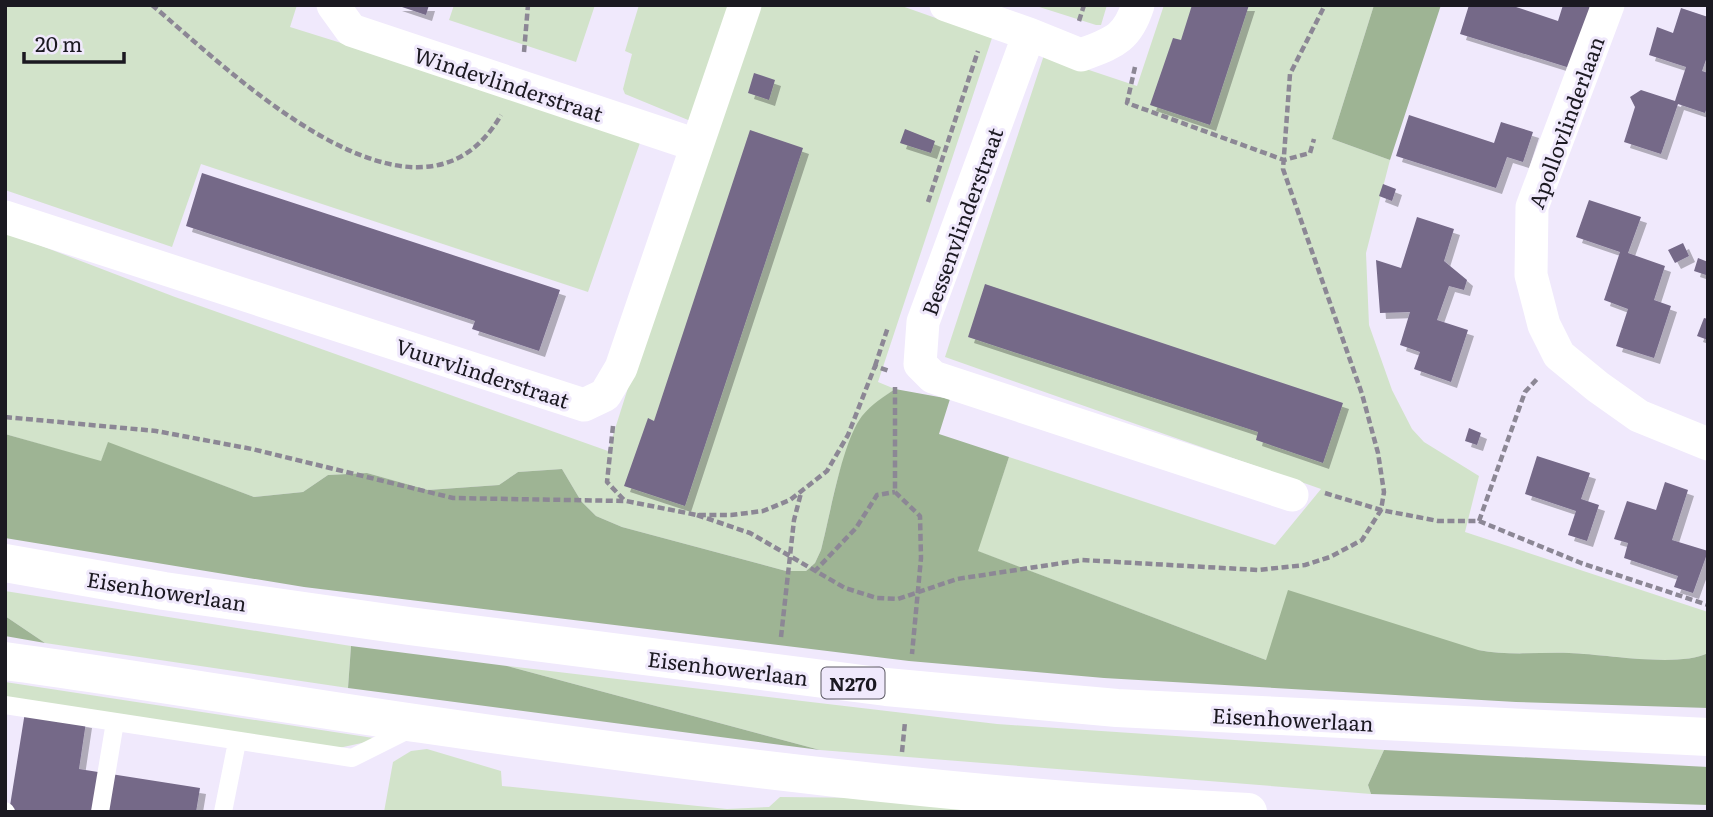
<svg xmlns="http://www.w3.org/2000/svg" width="1713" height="817" viewBox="0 0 1713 817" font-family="Literata,serif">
	<defs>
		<filter id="shadow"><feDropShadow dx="6" dy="6" stdDeviation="0" flood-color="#0004"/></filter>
	</defs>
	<rect width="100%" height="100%" fill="#f0e9fc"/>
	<path fill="#d2e3ca" d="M5,5H297L290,27L642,137L588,292L201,164L172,247L5,190Z
		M454,5H595L576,62L449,20Z
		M639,5H899L992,38L878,382L895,389C841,423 836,492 821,550L815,563L806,571H786L622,527L596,516L581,501L562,469L518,472L499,485L428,490L367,473L328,475L303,492L254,497L108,443L101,462L5,434V232L175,297L608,451L710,129L625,94L623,89L632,54L625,51Z
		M1033,5H1107L1101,25H1096Z
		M1164,5H1374L1332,139L1390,160L1366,253L1369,325L1392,390L1412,429L1424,442L1479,476L1465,532L1708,612V653C1678,668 1605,654 1569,653C1538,652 1509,656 1478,650L1266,660L977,551L1009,457L1275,545L1321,489L945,357L1044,55L1137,86Z
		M5,591L351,646L348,688L45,643L5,616Z
		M507,666L997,724L1384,750L1368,785L1371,794L820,750Z
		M5,682L380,739L325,751L5,699Z
		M427,749L501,771L502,786L727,809L769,807L780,797L874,798L1045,812H384L393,762L411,751Z"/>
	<path fill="#9eb494" d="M1374,5H1441L1390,160L1332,139Z
		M895,389L950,399L939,434L1009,457L978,551L1266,660L1288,590L1478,650C1509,656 1538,652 1569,653C1605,654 1678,668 1708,653V708L1516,702L1104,678L909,661L304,587L5,538V434L101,461L108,442L254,497L303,492L328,475L367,473L428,490L499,485L518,472L562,469L581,501L596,516L622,527L786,571H806L815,563L821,550C830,516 842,442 862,416C872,404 883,397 895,389Z
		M5,616L45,643L5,636Z
		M351,646L507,666L820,750L348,688Z
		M1384,750L1708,767V805L1371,794L1368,785Z"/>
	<path fill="#756988" filter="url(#shadow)" d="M396,5H429L426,15Z
		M1192,5H1249L1210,125L1150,105L1173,38L1181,40Z
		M1469,5H1510L1558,21L1563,5H1583L1597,10L1570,68L1460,34Z
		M1681,8L1708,17V54L1702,71L1708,73V104L1705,113L1678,104L1661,154L1624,142L1635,107L1630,97L1641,90L1675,101L1686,67L1649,55L1657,27L1673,33Z
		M754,73L775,80L769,100L748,93Z
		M1409,115L1494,143L1501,122L1533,132L1523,162L1507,157L1496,188L1396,156Z
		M905,129L935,141L931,153L900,143Z
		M750,130L803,148L685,506L624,486L648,418L654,421Z
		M202,173L560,290L539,351L472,329L475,321L186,226Z
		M1383,184L1396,189L1392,201L1379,196Z
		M1589,200L1641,217L1628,253L1665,266L1654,300L1671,306L1654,358L1616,346L1628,309L1604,300L1620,252L1576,237Z
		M1417,217L1454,229L1444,261L1467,280L1464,290L1449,286L1437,320L1468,330L1451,382L1414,369L1420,352L1400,345L1410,312L1380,313L1376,260L1401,268Z
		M1683,243L1689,256L1675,263L1668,250Z
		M1698,258L1708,262L1706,275L1694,271Z
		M985,284L1343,403L1323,463L1256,440L1258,432L968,337Z
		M1704,318L1708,319V340L1697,336Z
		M1469,428L1481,433L1477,445L1465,441Z
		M1537,456L1590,473L1581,499L1599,505L1587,541L1568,535L1576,511L1525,494Z
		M1665,482L1688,490L1672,540L1708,551L1693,593L1674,587L1678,576L1624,558L1628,543L1614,539L1627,501L1656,510Z
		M25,712L86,722L79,769L200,788L196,812H9Z"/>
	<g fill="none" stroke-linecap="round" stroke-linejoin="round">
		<path stroke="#8c8795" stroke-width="4.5" stroke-dasharray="7 3.5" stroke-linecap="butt" d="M152,5C228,69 418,258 501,115
			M1079,21L1084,5
			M524,52L528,5
			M1135,67L1127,103L1284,160L1310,153L1314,139
			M928,202L978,51
			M875,366L888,327
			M895,387V492L920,516L921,558L912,654
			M5,417L156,431L252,449L453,498L626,501L697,515H731L763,511L790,500L827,471L848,435L875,366L889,371
			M613,426L607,482L625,501
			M1325,493L1381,510L1438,521H1479L1581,563L1708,605
			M697,515L750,533L845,588L877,598L898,599L957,579L1082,560L1258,570L1305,565L1330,557L1362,540L1381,510L1384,492L1378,453L1362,394L1283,169L1290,74L1325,5
			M1479,521L1525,392L1537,379
			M814,572L856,528L877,495L895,492
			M781,637L794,520L801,493
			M902,752L905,722"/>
		<path stroke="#fff" stroke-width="18" d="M5,705L352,758L410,729
			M5,811L6,812
			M100,812L115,722
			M223,812L237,742"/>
		<path stroke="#fff" stroke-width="33" d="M333,5L351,30L696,145
			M946,5L1029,34
			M1138,5C1127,40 1112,43 1081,55L1029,34L923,322L920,364L933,377L1292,495
			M1608,5L1532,207L1531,275L1544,325L1559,355L1598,387L1639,416L1708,444
			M5,217L584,405L605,395L621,368L745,5"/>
		<path stroke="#fff" stroke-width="38" d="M5,563L164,591L409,626L886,687L1117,708L1708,737
			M5,661C145,680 283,704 422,724C697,764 971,798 1248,812"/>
	</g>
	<g text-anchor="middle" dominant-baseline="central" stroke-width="6" stroke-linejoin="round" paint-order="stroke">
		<rect fill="#f0e9fc" stroke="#5b5763" stroke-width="2" x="821.5" y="667.5" width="63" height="31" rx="5"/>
		<g font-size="19" font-weight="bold" fill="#1b1921">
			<text x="853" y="683">N270</text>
		</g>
		<g font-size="21" fill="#1b1921" stroke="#f0e9fc">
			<text transform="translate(509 83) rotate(18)">Windevlinderstraat</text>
			<text transform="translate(1565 122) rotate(-70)">Apollovlinderlaan</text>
			<text transform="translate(961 221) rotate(-70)">Bessenvlinderstraat</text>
			<text transform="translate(483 372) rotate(18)">Vuurvlinderstraat</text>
			<text transform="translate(167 590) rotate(9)">Eisenhowerlaan</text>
			<text transform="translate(728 667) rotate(7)">Eisenhowerlaan</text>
			<text transform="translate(1293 718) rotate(3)">Eisenhowerlaan</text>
		</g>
	</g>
	<rect width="1713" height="817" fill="none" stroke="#1b1921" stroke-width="14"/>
	<path d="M24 52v10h100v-10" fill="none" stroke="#1b1921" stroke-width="3.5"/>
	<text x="35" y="52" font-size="21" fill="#1b1921" stroke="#f0e9fc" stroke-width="5" paint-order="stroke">20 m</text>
</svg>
